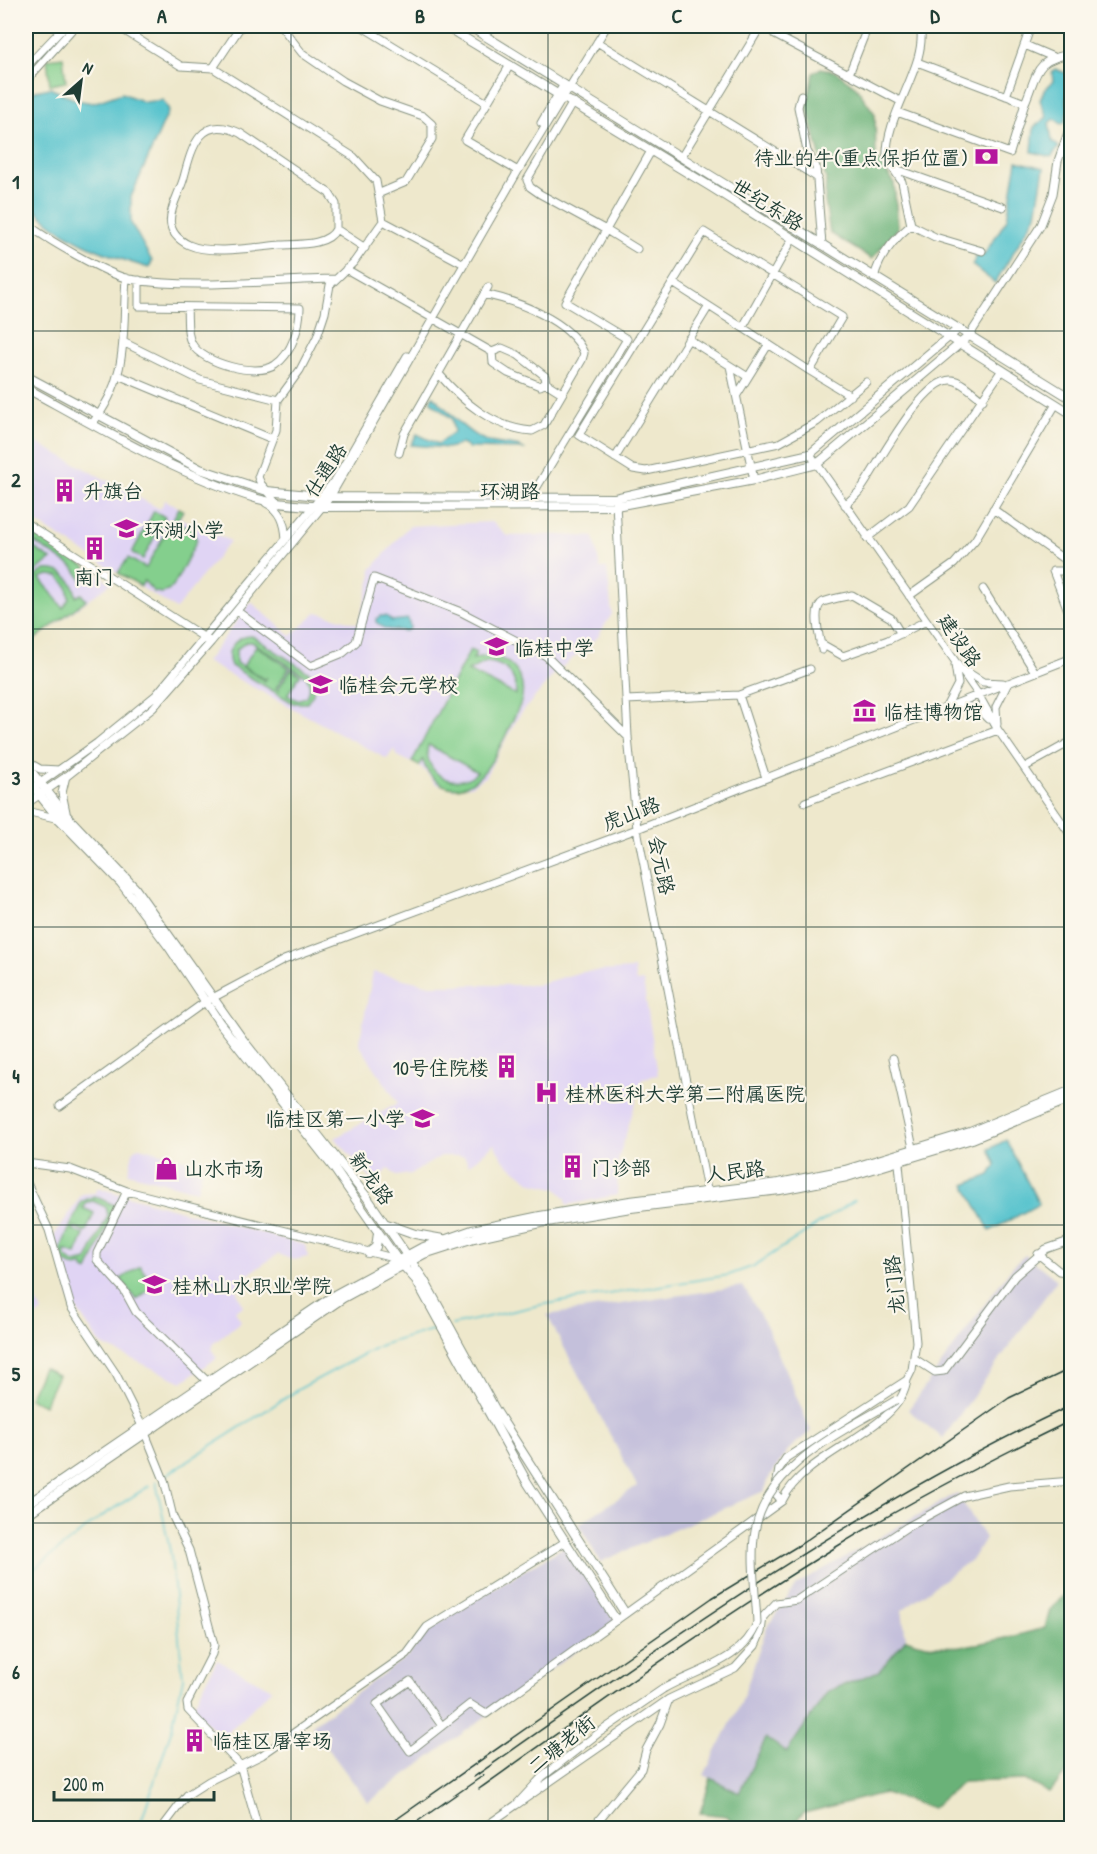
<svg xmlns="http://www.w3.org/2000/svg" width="1097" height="1854" viewBox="0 0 1097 1854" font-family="'Patrick Hand','LXGW WenKai TC',sans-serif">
	<rect width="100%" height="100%" fill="#fbf7ec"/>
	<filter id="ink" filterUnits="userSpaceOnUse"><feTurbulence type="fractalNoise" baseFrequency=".0167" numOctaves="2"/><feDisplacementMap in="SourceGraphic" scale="12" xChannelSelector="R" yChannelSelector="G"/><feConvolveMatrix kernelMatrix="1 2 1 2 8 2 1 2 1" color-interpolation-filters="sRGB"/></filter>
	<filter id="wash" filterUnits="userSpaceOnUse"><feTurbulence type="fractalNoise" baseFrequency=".008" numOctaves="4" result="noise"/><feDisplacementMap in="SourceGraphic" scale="24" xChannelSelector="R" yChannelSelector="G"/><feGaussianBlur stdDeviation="1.35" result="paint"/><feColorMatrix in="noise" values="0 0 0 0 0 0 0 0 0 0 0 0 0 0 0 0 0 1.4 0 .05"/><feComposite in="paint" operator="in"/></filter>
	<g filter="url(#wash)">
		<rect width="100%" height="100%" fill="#eee8cc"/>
		<path fill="#e0d4f4" d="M26,437L160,509L165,500L184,510L180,518L230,541L176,609L26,516Z
			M492,522L507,536L557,535L594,537L600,568H607L612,614L597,638L555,673L519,716L485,777L471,786L454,789L436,784L422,768L396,755L394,749L387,759L206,662L251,602L291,636L317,612L358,624L372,575L370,571L409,526Z
			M26,529L111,583L26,647Z
			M634,969L636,982L643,981L658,1075L643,1078L618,1160L617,1195L567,1205L566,1198L556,1188L532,1183L504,1161L494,1144L469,1165L464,1156H441L411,1174L396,1176L389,1169L373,1181L335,1138L398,1103L359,1044L373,972L430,985H536L581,972Z
			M139,1147L204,1164L197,1191L128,1173L134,1149Z
			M98,1188L305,1245L308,1257L293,1260L278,1254L243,1278L245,1283L235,1287L243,1306L235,1311L241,1321L214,1343L212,1350L217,1358L182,1382L100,1344L70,1299L54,1236L82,1194L95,1193Z
			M26,1280L42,1312L26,1325V1364Z
			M217,1660L272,1689L222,1738L192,1708Z"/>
		<path fill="#c4c0db" d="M1025,1255L1057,1280L943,1438L908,1410L1012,1267Z
			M743,1286L767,1327L811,1431L788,1450L767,1481L764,1491L600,1562L579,1524L637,1486L547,1315Z
			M957,1493L985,1538L972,1559L902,1610L906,1639L879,1671L828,1691L787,1752L766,1738L739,1793L704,1775L741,1703L767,1627L796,1585Z
			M566,1546L616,1622L368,1802L311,1726L409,1655L426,1632L472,1601Z"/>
		<path fill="#84cf8d" stroke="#528660" stroke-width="1.5" fill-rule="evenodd" d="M63,57L66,82L50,85L47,59Z
			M179,508L183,510L175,524L190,527L197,540L173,587L163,593L154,592L144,581L141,586L118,573L128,558L146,568Z
			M154,511L165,517L143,559L132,553Z
			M26,530L86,567L82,580L73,567L26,537Z
			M26,543L51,559L26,579Z
			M45,570C63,568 74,580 76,597L81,594L86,600L26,646V582ZM48,575L58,576L67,586L69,599L63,608L40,578Z
			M252,636L322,681L319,686L314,683L313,694L307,703H293L231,666C224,651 235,636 252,636ZM246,642H252L306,676L310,686L306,697L297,700L287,695L300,675L291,669L278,689L280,691L276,688L289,668L256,646L243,666L265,680L267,677L265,681L236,663V650Z
			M470,650L476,652L473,659C504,647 531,675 520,705C506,732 483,803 443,785C433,780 425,770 423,760L419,766L412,762ZM486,662C505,663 517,675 516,695L468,671ZM428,745H429L477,772C456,792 422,774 428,745Z
			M94,1196L116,1206L88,1271L83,1268L84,1265C71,1270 62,1263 60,1250L81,1202ZM93,1201L106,1207L108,1215L87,1260L74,1263L66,1257L64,1250L76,1254L84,1235L73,1230L75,1227L86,1232L94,1213L83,1208L88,1202Z
			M140,1266L154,1286L136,1300L121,1279Z
			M43,1368L58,1375L44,1405L29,1398Z"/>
		<path fill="#6bb278" stroke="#457856" stroke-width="1.5" d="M821,68L836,72L856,87L875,114L876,157L894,183L898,228L872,259L830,233L825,201L826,179L807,106L813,73Z
			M1071,1588V1772H1067L1049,1793L1025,1780L963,1782L932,1808L884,1793L804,1813L788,1828H738L727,1816L700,1813L711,1778L739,1793L766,1738L787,1752L828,1691L879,1671L906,1639C948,1657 1002,1639 1045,1628L1050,1610Z"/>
		<path fill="#56c3cd" stroke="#3a8080" stroke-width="1.5" d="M1055,69L1071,75V85L1066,99L1068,108L1065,123L1061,124L1055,119L1049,123L1052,141L1059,147L1051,157L1032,152L1034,127L1047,117L1040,100L1044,91L1053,81L1052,73Z
			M50,88L76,100L93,103L122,93L144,102L163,100L169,110L131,197V223L152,261L149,268C105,255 54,236 26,199V99L35,91Z
			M1017,161L1044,168L1036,215L995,283L972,265L977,256L984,255L1007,219Z
			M433,396C453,414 462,431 487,441C499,446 515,443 524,449L469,448L461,444L448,448L411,445L417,434L438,444L454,432L452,419L430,401Z
			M380,616H386L392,621L408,619L410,628L406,631L385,629L376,622V619Z
			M1006,1140L1039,1204L990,1231L965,1185L990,1175L996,1165L989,1149Z"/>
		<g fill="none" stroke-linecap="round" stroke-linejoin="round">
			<path stroke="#56c3cd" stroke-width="1.5" d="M452,1325L540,1305L729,1275L754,1266L855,1200
				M166,1475L299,1389L381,1345L439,1328
				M26,1575L102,1516L149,1486
				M139,1828L172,1728L183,1678L171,1556L156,1482"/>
		</g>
	</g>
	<g filter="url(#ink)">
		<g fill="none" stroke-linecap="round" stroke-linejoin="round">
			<defs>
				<path id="minor" d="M117,26L181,66L213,68L354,157L376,181L383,221L464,264
					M281,26L302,53L343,81L380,101L423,116L432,124V139L406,182L380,193
					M361,26L487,103
					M769,26L775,35L900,101
					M920,26C929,65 884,114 887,159L902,182L911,225L935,237L982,251
					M597,42L818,178
					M1025,45L1053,57
					M510,65L465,140L518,171
					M26,67L65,26
					M213,68L241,26
					M849,74L868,26
					M26,81L75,26
					M801,95L798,107L807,151L816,167L822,245
					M1006,96L1031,26
					M1025,103C1038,72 1035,59 1072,54
					M897,112L1010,153L1025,103L917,62
					M541,123L564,84
					M682,156L761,26
					M893,168L1003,207
					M26,223C44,238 106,274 129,279C192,290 271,280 335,279
					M336,229C328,246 298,244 281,245C257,247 211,255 189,245C154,228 178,200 184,177C192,147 200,114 240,133L329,193L336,204V229L365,248
					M637,249L606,230L651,151
					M346,269L492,352
					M874,278C879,256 894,239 911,225
					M139,280V306L300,308C300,326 292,354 275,365C257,378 202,363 192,344C186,334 188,319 187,308
					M673,283L810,371
					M743,327L793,238
					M969,336L1041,225L1053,194L1058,161L1072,121
					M688,339L748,377
					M125,343L200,380L278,400
					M492,352L502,348L518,355L545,376L546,383L562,393
					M492,352L493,363L508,373L540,386L546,383
					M730,366L754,480
					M439,374C463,402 493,428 532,431L544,425L582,360L584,353C570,320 516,301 484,294
					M118,375L272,439
					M737,395L768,345
					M851,396L810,371L842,317L704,232L579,435L633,469L646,471L779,443L817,422L866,382
					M92,424C130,377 122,333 126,278
					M399,453L404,434L488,287
					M810,454L978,694L998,730L1072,837
					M615,458L709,306
					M531,497L627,339L565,302L606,230L540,194L530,187L527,180L573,102
					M266,503C281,510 285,523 286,539
					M616,503L628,737L637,829L708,1195
					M279,504L261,484L258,477L276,430L278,400L300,370L317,337L325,313L330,285L354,262L383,221
					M845,505C850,500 857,495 861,489C877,467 923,377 952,380C962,381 974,394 983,400
					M993,509L1072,565
					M26,523L208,640
					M867,538L909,506L1002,370
					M1072,571H1053L1072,621
					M983,589L1035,672
					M909,596L954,564L975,540L1056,404
					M237,611L311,666L343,653L356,642L374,578L461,612L546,656L628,737
					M820,643L843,656L888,640L926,621
					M822,650C820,640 811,608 823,602C831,599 843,597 852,595L891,618L901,634
					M964,670L983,682L1003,683
					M739,695L766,778
					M626,700L739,695L810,669
					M947,705L958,684L955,665
					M956,706L976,707L988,719
					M997,724L996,707L1008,683
					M26,761L40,769L59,770
					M1025,767L1072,741
					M26,793L97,743L156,695L336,479L407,356
					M805,802L998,730
					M26,804L67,776L153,708L211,642L330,497L518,171L607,26
					M26,811L59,819
					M66,812L62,793L66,776
					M893,1058L914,1152
					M60,1106L205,1002L284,960L637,829L1072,658
					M26,1163L70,1169L127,1191L397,1259
					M899,1164L916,1342L912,1370L906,1382
					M26,1181L49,1230L71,1307L116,1374L143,1428L164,1480L173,1517L189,1550L214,1645L212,1654L187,1703L188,1710L240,1765L258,1828
					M127,1191L97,1253V1260L124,1290L136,1312L207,1381
					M1038,1254L1059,1271L1066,1272L1072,1266
					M915,1359L935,1372L944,1371L1015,1276L1046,1249L1072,1240
					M907,1380C901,1431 806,1450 782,1501L775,1493L779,1469L786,1458Z
					M442,1726L410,1681L377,1704L410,1751L470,1704L486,1714L782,1501
					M516,1805L669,1699L735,1668L755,1646L761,1632L763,1617L776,1603L797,1600L907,1527L964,1496L1009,1486L1072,1481
					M162,1828L187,1795L209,1781L262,1755L407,1654L427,1627L565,1542
					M483,1828L516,1805L542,1777L600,1732L663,1689
					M592,1828L641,1769L646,1750L660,1724L669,1699"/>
				<path id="major" d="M445,26L711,187L1072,414
					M469,26L1072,399
					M26,376L200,469L267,491L330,497L615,498L810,454L957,330
					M26,388C99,428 178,475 258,499C279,505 301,505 322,507L616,506L754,480L817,464L969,336
					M26,765L66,815L135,888L243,1040L366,1196L424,1280L495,1409L625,1613
					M26,778L59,819L121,883L169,947L219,1022L333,1167L397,1259L416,1280L527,1482L616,1620
					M384,1223L415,1234L443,1239
					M368,1253L376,1247L378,1233
					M26,1505L336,1294L421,1248L472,1230L540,1216L630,1201L779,1183L845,1170L970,1132L1072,1090
					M26,1515L343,1298L424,1254L474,1238L541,1223L631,1208L780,1190L847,1177L972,1139L1072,1098"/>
			</defs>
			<use href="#minor" stroke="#869280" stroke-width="9"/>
			<use href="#major" stroke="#869280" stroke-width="10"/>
			<use href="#minor" stroke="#fff" stroke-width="7"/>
			<use href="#major" stroke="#fff" stroke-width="8"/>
			<path stroke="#1f3d34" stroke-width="1.5" d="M474,1777C665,1643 859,1505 1072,1405
				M479,1789C596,1706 713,1622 836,1547C912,1500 992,1459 1072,1420
				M384,1828L712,1598L801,1544L1009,1398L1072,1368
				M408,1828L484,1775"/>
			<defs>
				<path id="minor-bridge" d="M663,1689C696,1670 743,1661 757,1623C756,1594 750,1559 755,1531C768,1463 843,1432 896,1400"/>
			</defs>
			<use href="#minor-bridge" stroke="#869280" stroke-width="9" stroke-linecap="butt"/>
			<use href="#minor-bridge" stroke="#fff" stroke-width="7"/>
		</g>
	</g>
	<path fill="none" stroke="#1f3d34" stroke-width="1.5" stroke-opacity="0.55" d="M291,26V1828M548,26V1828M806,26V1828M26,331H1072M26,629H1072M26,927H1072M26,1225H1072M26,1523H1072"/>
	<defs>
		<symbol id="bank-bare" viewBox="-9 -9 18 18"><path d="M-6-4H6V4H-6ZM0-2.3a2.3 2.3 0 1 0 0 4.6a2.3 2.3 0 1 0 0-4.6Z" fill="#b5179e" stroke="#fbf7ec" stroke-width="2.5" paint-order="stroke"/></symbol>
		<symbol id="building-bare" viewBox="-9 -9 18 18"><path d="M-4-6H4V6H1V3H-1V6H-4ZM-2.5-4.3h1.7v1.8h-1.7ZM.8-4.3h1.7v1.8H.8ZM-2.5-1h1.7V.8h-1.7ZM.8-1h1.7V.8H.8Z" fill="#b5179e" stroke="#fbf7ec" stroke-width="2.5" paint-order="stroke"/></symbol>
		<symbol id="school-bare" viewBox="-9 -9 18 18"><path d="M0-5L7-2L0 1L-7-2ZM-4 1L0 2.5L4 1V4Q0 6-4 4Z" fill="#b5179e" stroke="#fbf7ec" stroke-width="2.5" paint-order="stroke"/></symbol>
		<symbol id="museum-bare" viewBox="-9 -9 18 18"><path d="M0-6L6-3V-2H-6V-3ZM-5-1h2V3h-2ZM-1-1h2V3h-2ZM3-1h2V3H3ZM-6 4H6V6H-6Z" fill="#b5179e" stroke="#fbf7ec" stroke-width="2.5" paint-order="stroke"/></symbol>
		<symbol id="hospital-bare" viewBox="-9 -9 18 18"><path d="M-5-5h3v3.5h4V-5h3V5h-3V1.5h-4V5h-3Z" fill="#b5179e" stroke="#fbf7ec" stroke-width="2.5" paint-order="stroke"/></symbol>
		<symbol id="shop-bare" viewBox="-9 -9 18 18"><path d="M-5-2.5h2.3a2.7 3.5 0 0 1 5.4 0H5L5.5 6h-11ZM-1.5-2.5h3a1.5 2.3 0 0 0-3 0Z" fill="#b5179e" stroke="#fbf7ec" stroke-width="2.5" paint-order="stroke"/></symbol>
		<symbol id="university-bare" viewBox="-9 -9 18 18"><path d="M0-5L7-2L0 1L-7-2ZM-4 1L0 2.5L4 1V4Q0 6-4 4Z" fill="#b5179e" stroke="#fbf7ec" stroke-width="2.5" paint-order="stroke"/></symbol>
	</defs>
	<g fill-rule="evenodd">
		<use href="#bank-bare" x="970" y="140" width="33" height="33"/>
		<use href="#building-bare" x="48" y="474" width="33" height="33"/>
		<use href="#school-bare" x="110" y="512" width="33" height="33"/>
		<use href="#building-bare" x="78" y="532" width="33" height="33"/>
		<use href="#school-bare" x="480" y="630" width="33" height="33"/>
		<use href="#school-bare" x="304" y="668" width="33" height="33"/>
		<use href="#museum-bare" x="848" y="694" width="33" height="33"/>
		<use href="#building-bare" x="490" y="1050" width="33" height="33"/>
		<use href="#hospital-bare" x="530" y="1076" width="33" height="33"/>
		<use href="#school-bare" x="406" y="1102" width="33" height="33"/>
		<use href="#building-bare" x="556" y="1150" width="33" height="33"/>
		<use href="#shop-bare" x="150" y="1152" width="33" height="33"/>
		<use href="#university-bare" x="138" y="1268" width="33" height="33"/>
		<use href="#building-bare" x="178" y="1724" width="33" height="33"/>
	</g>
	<g text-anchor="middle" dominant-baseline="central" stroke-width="4.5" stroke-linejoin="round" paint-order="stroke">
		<g font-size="20" fill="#1f3d34" stroke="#fbf7ec" text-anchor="start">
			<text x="968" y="157" text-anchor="end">待业的牛(重点保护位置)</text>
			<text x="83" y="490">升旗台</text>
			<text x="144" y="529">环湖小学</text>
			<text x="94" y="576" text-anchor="middle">南门</text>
			<text x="514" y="647">临桂中学</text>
			<text x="338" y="684">临桂会元学校</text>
			<text x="883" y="711">临桂博物馆</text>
			<text x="489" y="1067" text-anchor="end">10号住院楼</text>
			<text x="565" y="1093">桂林医科大学第二附属医院</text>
			<text x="405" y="1118" text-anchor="end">临桂区第一小学</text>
			<text x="591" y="1167">门诊部</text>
			<text x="184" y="1168">山水市场</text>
			<text x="172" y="1285">桂林山水职业学院</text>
			<text x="212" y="1740">临桂区屠宰场</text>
		</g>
		<g font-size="20" fill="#1f3d34" stroke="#fbf7ec">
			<text transform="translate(768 204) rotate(32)">世纪东路</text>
			<text transform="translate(325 470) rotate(-57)">仕通路</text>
			<text x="510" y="490">环湖路</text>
			<text transform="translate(960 640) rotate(55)">建设路</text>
			<text transform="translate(631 813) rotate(-21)">虎山路</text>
			<text transform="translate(662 865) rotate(78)">会元路</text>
			<text transform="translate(735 1171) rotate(-7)">人民路</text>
			<text transform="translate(372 1178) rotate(54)">新龙路</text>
			<text transform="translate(894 1285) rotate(-96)">龙门路</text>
			<text transform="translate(561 1744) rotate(-39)">二塘老街</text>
		</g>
	</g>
	<rect width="1097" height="1854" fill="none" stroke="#fbf7ec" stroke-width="66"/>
	<g transform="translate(81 81) rotate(28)" stroke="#fbf7ec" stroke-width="4.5" paint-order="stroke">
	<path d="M0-4.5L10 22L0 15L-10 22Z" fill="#1f3d34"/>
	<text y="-9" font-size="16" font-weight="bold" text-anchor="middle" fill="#1f3d34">N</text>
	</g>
	<path d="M54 1791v9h160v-9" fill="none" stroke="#1f3d34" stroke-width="3"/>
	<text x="63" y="1791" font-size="18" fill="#1f3d34" stroke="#fbf7ec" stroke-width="4.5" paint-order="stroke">200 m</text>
	<rect x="33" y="33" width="1031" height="1788" fill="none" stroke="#1f3d34" stroke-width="2"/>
	<g font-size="20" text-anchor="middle" font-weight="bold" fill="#1f3d34">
		<text x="162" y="23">A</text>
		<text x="420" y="23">B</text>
		<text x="677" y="23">C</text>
		<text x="935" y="23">D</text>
		<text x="16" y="189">1</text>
		<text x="16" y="487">2</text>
		<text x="16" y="785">3</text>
		<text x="16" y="1083">4</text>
		<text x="16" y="1381">5</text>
		<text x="16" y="1679">6</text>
	</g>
</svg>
